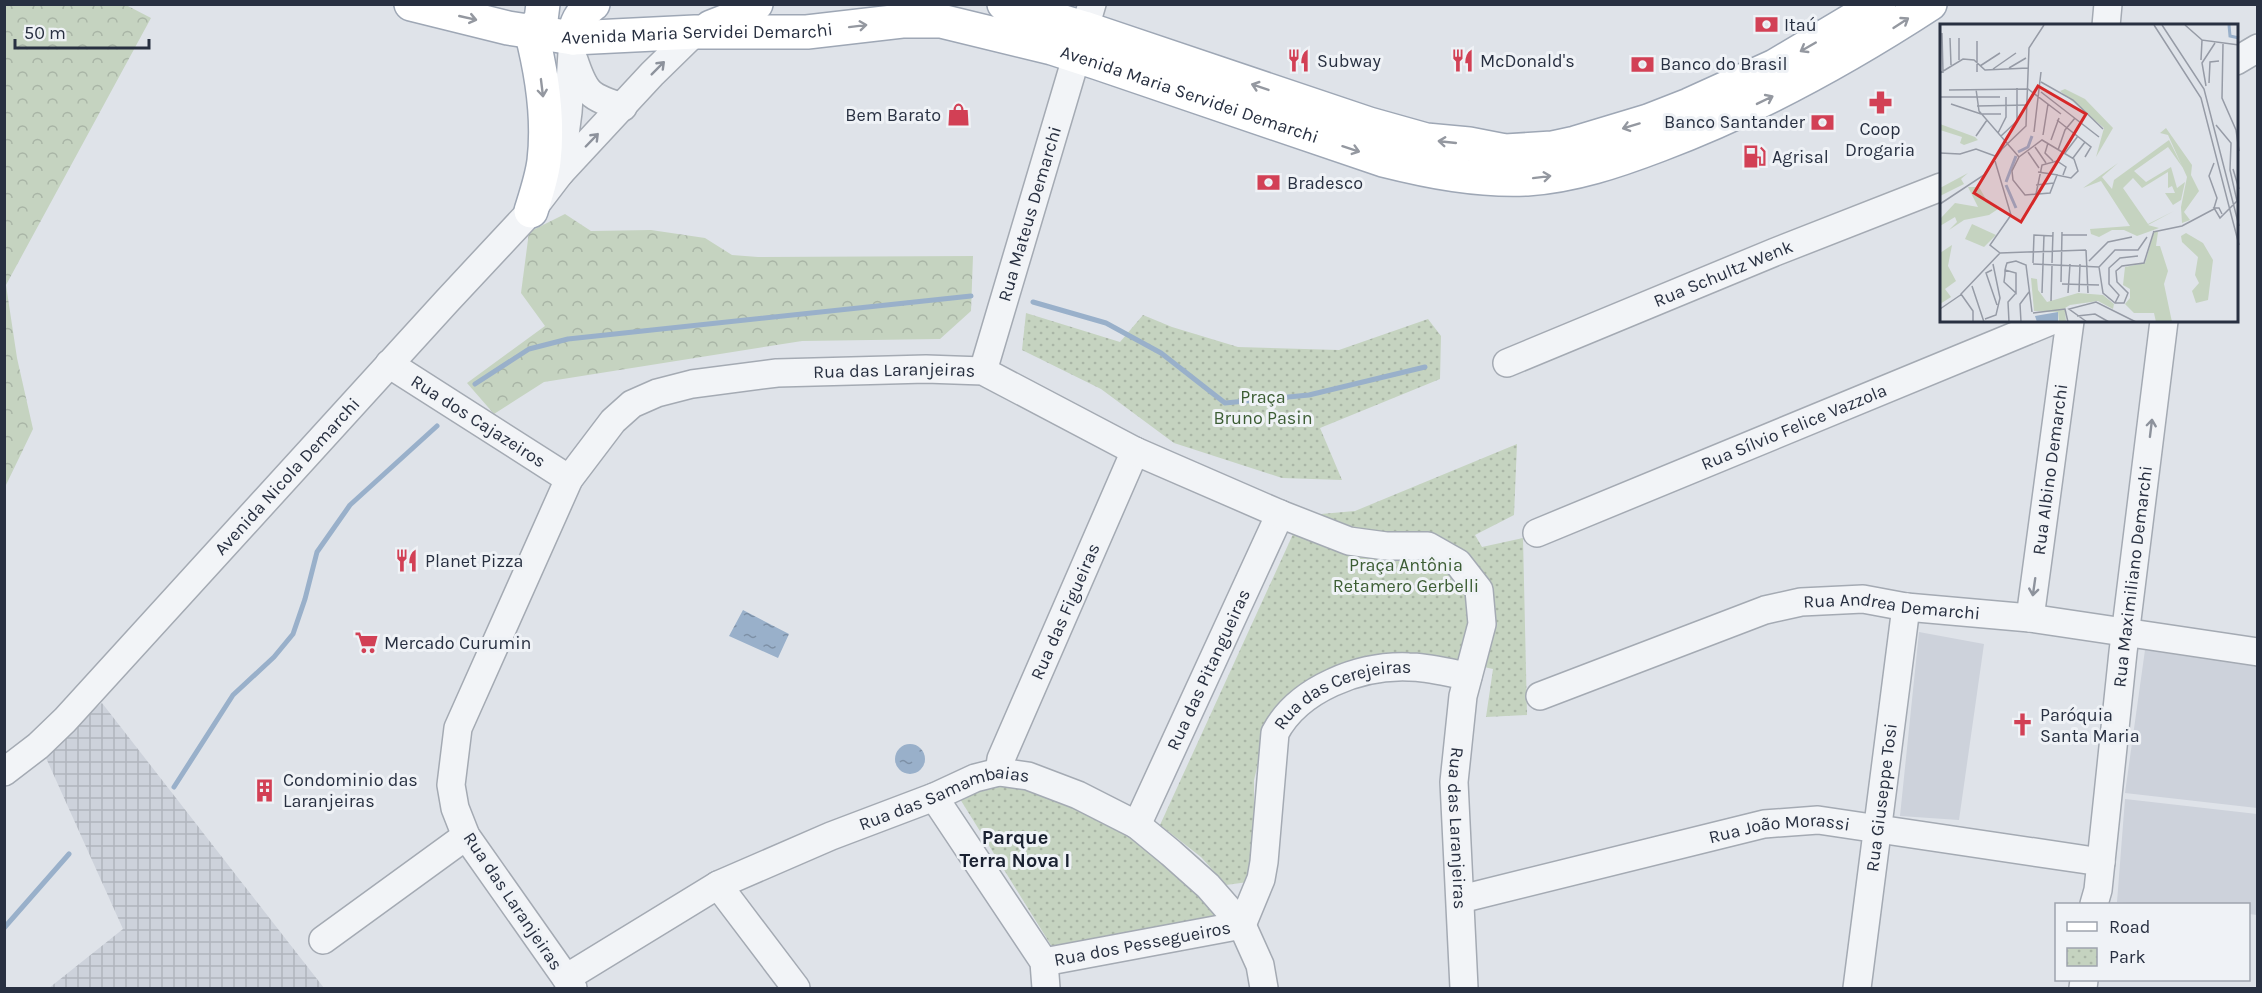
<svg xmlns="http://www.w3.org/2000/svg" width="2262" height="993" viewBox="0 0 2262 993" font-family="Karla,sans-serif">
	<defs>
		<pattern id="industrial-grid" width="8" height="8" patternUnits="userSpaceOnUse" patternTransform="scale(1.5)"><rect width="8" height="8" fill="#cdd2db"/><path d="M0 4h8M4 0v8" fill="none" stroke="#b0b5bd"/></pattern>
		<pattern id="forest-crowns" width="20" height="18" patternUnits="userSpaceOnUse" patternTransform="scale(1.5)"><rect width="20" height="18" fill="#c5d3c0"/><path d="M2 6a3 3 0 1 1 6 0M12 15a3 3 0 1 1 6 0" fill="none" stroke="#a9b5a6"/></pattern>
		<pattern id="park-dots" width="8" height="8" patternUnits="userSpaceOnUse" patternTransform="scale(1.5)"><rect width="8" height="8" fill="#c5d3c0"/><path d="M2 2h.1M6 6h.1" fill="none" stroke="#a9b5a6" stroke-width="1.8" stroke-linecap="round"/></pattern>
		<pattern id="water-ripples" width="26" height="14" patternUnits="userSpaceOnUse" patternTransform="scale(1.5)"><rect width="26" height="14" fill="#99b0ca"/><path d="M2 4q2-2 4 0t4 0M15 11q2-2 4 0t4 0" fill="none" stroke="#7d90a6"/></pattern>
	</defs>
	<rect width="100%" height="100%" fill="#dfe3e9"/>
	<path fill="#cdd2db" d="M1919,632L1984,644L1959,820L1900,816Z
		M2145,650L2257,666V808L2125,793Z
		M2125,799L2257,814V915L2249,914L2248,904H2146L2117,902Z"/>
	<path fill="url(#industrial-grid)" d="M102,703L324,988H49L123,929L42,749Z"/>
	<path fill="url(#forest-crowns)" d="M5,4L126,5L151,18L6,285L17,358L33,429L5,487Z
		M565,214L591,231L651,230L705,238L732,255L758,257L973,256L971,311L940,339L802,341L544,382L494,414L467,383L545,326L521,293L529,232Z"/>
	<path fill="url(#park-dots)" d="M1026,313L1120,342L1143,315L1172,327L1238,347L1339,350L1428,319L1441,336L1440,379L1320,428L1342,480L1282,478L1174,443L1101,389L1022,350Z
		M1517,444L1514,515L1475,535L1482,547L1523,538L1527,715L1486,717L1493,669L1420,653L1386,656L1338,668L1261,751L1254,780V809L1257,841L1248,882L1226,885L1201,857L1160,825L1299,521L1321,514L1355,511Z
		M1009,778C1086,812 1170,848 1218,920L1054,950L960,799Z"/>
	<path fill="url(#water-ripples)" d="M743,610L789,634L778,658L729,636Z
		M895 759a15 15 0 1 1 30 0a15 15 0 1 1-30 0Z"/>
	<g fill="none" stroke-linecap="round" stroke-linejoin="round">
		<path stroke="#99b0ca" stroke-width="5" d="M1033,302L1106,323L1161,353L1225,403L1309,395L1425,367
			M475,384L529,349L568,339L971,296
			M174,787L233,695L274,657L293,634L305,599L317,552L350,505L437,426
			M4,928L69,854"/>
		<defs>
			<g id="minor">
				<path d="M2106,26L2108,4"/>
				<path d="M574,60C585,93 589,97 623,107"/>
				<path d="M2236,61L2258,48"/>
				<path d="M560,173L568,112L573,38"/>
				<path id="s1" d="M1507,363L1775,252L1941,187"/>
				<path id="s2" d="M389,364L569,479"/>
				<path id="s3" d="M983,371L1092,4"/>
				<path id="s4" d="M1537,533L2051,321"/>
				<path id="s5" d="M2030,618L2070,321"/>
				<path id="s6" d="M1540,696L1765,610L1801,602L1863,599L1906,607L2030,618L2258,652"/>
				<path id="s7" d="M4,772L38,746L65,720L447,301L531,211L560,173L652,74L695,32"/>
				<path id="s8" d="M999,772L1001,759L1135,451"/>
				<path d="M934,797L1044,962L1046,988"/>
				<path id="s9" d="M1137,825L1280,514"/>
				<path d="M718,885L796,988"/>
				<path id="s10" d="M1461,899L1764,824L1818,820L2101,862"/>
				<path id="s11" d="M2094,904L2098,890L2123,652L2164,321"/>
				<path id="s12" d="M1242,925L1261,879L1264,862L1275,733C1298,689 1359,665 1409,667C1428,667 1449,673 1468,676"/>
				<path d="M323,940L466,836"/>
				<path id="s13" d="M1044,962L1242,925"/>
				<path id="s14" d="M566,978L718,885L831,836L934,797L975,778L999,772L1028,776L1078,795L1137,825L1171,853L1208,886L1242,925L1260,965L1264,988"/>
				<path id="s15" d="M573,988L466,836L455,808L451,785L458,728L569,479L613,421L632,404L657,393L692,384L777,373L926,369L983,371L1135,451L1280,514L1349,541L1386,546H1428L1458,563L1479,590L1482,624L1463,696L1454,782L1464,988"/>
				<path id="s16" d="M1857,988L1906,607"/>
				<path d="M2083,988L2084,980"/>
			</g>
			<g id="major">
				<path id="s17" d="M411,4L508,28L573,38L695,32H807L902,21H941L1052,48L1098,63L1383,160C1431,172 1477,181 1527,179C1573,176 1617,161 1659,145C1755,109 1844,60 1930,4"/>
				<path d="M1004,4L1084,28L1369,124L1426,140L1469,144L1505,151L1552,148L1575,143L1648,121L1689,105L1775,66L1879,4"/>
				<path d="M711,27L739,16L756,4"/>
				<path d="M573,38C576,24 580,13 593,4"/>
				<path d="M531,211C536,195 542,177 544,161C549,118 542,73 531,31L541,20L543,4"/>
			</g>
		</defs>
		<use href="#minor" stroke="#a4aab3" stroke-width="30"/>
		<use href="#major" stroke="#9ea7b5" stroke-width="36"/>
		<use href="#minor" stroke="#f2f4f7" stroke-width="27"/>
		<use href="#major" stroke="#fff" stroke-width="33"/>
	</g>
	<defs><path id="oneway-shaft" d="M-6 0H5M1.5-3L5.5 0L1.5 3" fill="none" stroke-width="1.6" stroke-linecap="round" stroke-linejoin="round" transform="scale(1.5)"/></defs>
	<g stroke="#9498a0">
		<use href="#oneway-shaft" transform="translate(468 18) rotate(13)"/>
		<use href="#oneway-shaft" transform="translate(1901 23) rotate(-33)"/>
		<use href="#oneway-shaft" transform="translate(858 26) rotate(-7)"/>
		<use href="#oneway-shaft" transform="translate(1808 47) rotate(150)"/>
		<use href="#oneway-shaft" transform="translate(1260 87) rotate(-161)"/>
		<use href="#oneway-shaft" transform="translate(542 88) rotate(83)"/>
		<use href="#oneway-shaft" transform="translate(1765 100) rotate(-26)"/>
		<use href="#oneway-shaft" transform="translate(1631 126) rotate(163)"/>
		<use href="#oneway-shaft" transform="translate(1447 142) rotate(-174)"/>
		<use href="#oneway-shaft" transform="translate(1351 149) rotate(18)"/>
		<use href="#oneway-shaft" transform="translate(1542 177) rotate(-7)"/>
	</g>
	<g stroke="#8d929c">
		<use href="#oneway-shaft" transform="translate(658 68) rotate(-45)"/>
		<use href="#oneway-shaft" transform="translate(592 140) rotate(-46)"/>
		<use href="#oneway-shaft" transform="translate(2151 428) rotate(-83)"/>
		<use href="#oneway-shaft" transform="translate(2034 587) rotate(98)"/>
	</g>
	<defs>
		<symbol id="bank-bare" viewBox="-9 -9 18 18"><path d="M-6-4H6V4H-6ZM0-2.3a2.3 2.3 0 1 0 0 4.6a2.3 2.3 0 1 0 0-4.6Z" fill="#d24055" stroke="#eff2f6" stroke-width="2.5" paint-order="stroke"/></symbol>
		<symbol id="restaurant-bare" viewBox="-9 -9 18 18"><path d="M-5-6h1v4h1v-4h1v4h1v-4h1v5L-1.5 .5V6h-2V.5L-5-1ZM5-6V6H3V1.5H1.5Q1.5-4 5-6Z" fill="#d24055" stroke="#eff2f6" stroke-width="2.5" paint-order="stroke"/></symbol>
		<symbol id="pharmacy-bare" viewBox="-9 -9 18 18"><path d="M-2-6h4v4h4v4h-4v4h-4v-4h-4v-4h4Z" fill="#d24055" stroke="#eff2f6" stroke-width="2.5" paint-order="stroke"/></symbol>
		<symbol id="shop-bare" viewBox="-9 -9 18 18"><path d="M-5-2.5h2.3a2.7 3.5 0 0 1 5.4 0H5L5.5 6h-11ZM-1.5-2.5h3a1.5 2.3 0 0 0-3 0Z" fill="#d24055" stroke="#eff2f6" stroke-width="2.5" paint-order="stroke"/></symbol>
		<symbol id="fuel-bare" viewBox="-9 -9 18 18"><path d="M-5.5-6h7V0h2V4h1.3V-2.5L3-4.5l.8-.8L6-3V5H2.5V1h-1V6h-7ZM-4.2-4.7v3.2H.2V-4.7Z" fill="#d24055" stroke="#eff2f6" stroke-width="2.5" paint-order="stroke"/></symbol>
		<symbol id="supermarket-bare" viewBox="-9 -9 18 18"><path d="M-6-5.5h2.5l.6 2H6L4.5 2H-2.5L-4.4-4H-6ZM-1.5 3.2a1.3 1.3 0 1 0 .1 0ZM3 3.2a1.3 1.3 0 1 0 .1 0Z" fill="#d24055" stroke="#eff2f6" stroke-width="2.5" paint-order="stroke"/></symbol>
		<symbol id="church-bare" viewBox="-9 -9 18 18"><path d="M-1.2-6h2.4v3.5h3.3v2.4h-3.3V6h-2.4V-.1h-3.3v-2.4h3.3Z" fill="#d24055" stroke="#eff2f6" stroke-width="2.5" paint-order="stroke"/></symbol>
		<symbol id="building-bare" viewBox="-9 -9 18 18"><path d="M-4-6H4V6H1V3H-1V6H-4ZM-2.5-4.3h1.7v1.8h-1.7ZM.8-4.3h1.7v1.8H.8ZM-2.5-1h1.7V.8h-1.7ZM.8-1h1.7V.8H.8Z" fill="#d24055" stroke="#eff2f6" stroke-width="2.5" paint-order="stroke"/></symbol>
	</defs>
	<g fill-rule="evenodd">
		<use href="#bank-bare" x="1750" y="8" width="33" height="33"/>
		<use href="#restaurant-bare" x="1282" y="44" width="33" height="33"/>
		<use href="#restaurant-bare" x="1446" y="44" width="33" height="33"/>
		<use href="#bank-bare" x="1626" y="48" width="33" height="33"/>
		<use href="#pharmacy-bare" x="1864" y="86" width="33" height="33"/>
		<use href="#shop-bare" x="942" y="98" width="33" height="33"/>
		<use href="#bank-bare" x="1806" y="106" width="33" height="33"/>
		<use href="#fuel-bare" x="1738" y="140" width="33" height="33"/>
		<use href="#bank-bare" x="1252" y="166" width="33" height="33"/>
		<use href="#restaurant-bare" x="390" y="544" width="33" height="33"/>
		<use href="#supermarket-bare" x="350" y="626" width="33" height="33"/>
		<use href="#church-bare" x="2006" y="708" width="33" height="33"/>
		<use href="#building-bare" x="248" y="774" width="33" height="33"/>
	</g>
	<g text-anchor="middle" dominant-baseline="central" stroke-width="6" stroke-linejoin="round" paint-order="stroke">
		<g font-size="18" fill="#283041" stroke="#eff2f6" text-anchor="start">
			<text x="1784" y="25">Itaú</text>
			<text x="1317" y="61">Subway</text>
			<text x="1480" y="61">McDonald's</text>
			<text x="1660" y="64">Banco do Brasil</text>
			<text x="941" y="115" text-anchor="end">Bem Barato</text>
			<text x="1805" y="122" text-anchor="end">Banco Santander</text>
			<text x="1880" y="129" text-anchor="middle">Coop<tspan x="1880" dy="21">Drogaria</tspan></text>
			<text x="1772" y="157">Agrisal</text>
			<text x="1287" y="183">Bradesco</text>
			<text x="425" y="561">Planet Pizza</text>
			<text x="384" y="643">Mercado Curumin</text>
			<text x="2040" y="715">Paróquia<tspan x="2040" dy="21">Santa Maria</tspan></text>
			<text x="283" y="780">Condominio das<tspan x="283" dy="21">Laranjeiras</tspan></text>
		</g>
		<g font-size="18" fill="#283041" stroke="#eff2f6">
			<text stroke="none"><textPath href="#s17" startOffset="290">Avenida Maria Servidei Demarchi</textPath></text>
			<text stroke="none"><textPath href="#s17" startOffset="794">Avenida Maria Servidei Demarchi</textPath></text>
			<text stroke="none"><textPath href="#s3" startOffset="164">Rua Mateus Demarchi</textPath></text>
			<text stroke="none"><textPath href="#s1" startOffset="234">Rua Schultz Wenk</textPath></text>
			<text stroke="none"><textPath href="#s15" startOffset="934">Rua das Laranjeiras</textPath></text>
			<text stroke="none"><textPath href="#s2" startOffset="106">Rua dos Cajazeiros</textPath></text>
			<text stroke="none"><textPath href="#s4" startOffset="278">Rua Sílvio Felice Vazzola</textPath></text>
			<text stroke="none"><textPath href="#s5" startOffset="150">Rua Albino Demarchi</textPath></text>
			<text stroke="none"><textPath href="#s7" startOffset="410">Avenida Nicola Demarchi</textPath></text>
			<text stroke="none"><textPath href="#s11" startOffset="330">Rua Maximiliano Demarchi</textPath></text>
			<text stroke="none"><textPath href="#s6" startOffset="369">Rua Andrea Demarchi</textPath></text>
			<text stroke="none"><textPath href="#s8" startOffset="174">Rua das Figueiras</textPath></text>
			<text stroke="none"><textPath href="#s9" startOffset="171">Rua das Pitangueiras</textPath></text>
			<text stroke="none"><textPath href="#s12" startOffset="279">Rua das Cerejeiras</textPath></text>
			<text stroke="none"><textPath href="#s16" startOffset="192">Rua Giuseppe Tosi</textPath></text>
			<text stroke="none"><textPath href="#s14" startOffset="422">Rua das Samambaias</textPath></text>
			<text stroke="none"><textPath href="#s15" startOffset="1816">Rua das Laranjeiras</textPath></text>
			<text stroke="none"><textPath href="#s10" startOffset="327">Rua João Morassi</textPath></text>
			<text transform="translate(513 901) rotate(56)">Rua das Laranjeiras</text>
			<text stroke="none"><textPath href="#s13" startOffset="100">Rua dos Pessegueiros</textPath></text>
		</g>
		<g font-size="18" fill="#3c5d34" stroke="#eff2f6">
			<text x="1263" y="397">Praça<tspan x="1263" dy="21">Bruno Pasin</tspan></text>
			<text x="1406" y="565">Praça Antônia<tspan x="1406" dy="21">Retamero Gerbelli</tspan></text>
		</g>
		<g font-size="20" font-weight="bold" fill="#1a2131" stroke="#eff2f6">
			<text x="1015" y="837">Parque<tspan x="1015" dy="23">Terra Nova I</tspan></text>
		</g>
	</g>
	<g transform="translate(1940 24)">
		<rect width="298" height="298" fill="#dfe3e9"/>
		<path d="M125,65L145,75L173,104L156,133L164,104L120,67ZM0,100L35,113L38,116L24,121L20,119L22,113L0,106ZM226,104L252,141L251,151L259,167L244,188L250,196L242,199L241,183L247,153L228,111L220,109ZM229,116L243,144L228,123L194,147L206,158L231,143L237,164L245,158L241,176L233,181L225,169H235L232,162L228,164V148L202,164L193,154L183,164L208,200L234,187L208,201L219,204L197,212L184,206H172L159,213L151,210L150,205L190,202L161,157L143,164L178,139L162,153L172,165L174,156ZM28,149L21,155L24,160L0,172V164ZM28,163H39L47,177L58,185L49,191L24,196L9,206L17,198L15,193L0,202V195L15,179L38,183ZM32,200L56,211L44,223L25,215ZM214,208H218L216,222H220L228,247L224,260L232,298H216L214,289H194L185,280L190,274V265L183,261L185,243L205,239ZM246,209L263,219L273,236L268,276L256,279L252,267L259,259L255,251L258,233L242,218L241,212ZM12,221L8,242L16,257L5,265L11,273L0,280V229ZM91,254L97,255L98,266L107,278L138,269L163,271L174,280L173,285L158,277L130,281L125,284L126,298H119L118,288L94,287Z" fill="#c5d3c0"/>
		<path d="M118,288V298H97L95,292Z" fill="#99b0ca"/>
		<path fill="none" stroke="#99b0ca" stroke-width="3" d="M289,1L290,12L299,14M78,128L88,123L92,112M66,158L76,132M66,161L76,184"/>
		<path fill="none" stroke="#969ba6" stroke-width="1.5" d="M214,1L261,74L299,221M222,1L264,65L299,202M245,1L262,16M2,9L3,49M10,14L11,41M19,14V36M37,17V48M283,20L282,74L296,106L299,127M261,36L262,16L299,21M40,42L60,29M69,44L86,34M53,45L76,29M0,49L23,35L34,36L45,46L88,44M101,58L133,76L163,105M269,59L270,38L279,37M266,62L262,39L275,19M36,65L39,87L79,133M9,66L88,65L121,90M101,68L159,113M0,73H60M11,80L41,90H61M37,82L88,81M117,96L151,123L145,133M276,101L291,119L290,146L297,177L280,194L274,184H279L282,190M94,108L101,48M58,109L66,93V73M103,111L108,80M36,112L47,96M61,112L77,97V64M102,116L134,135L138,147L131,154L117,151L110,169L85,171L73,156L72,147L79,133ZM111,116L119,94M108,119L105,129L113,137M95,123L106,139M118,126L125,106L135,94M88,128L99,144M0,129L20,130L36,125L55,132M125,129L138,112M133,134L145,118M55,137L71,191L50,221L60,229M274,139L269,152L277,174L274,184M293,145L299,165M98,148L118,151M96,161L114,159M96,170L102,141L117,137L126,143L123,151M0,180L44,151L62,125L86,102L89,24L104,1M213,208L242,202L274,185M122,211H147M146,226L148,269M60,229L146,226M149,237L168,218L192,213M93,239L94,211L113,212M112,239L113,208M93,240L159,243L175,226H198L207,213M159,243L163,269L175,279H184L188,269L177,258L176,247L182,242L204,239L214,207M52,246L46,249L57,281M65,246L76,249V269L64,258L65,250V246L66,242L67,239L76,237L86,241L92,288M121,258L122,208M122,260L159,261M32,262L44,298M139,268L140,240M102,269L104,211M128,269L130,240M111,277L112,242M175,279L179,271L169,260V244L180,234L198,232M0,285L22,270M93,289L125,285L128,298M137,292L155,290L169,298M45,295L56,291L60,274L53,240M33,298V287L21,270L60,229M69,298L68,278L76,269M81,298L80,280L89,268M147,298L129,285L156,278L196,298"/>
		<path fill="#d62828" fill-opacity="0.15" stroke="#d62828" stroke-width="3" d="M98,62L146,90L81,198L34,169Z"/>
		<rect width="298" height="298" fill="none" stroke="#283041" stroke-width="3"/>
	</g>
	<rect width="2262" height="993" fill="none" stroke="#283041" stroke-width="12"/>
	<rect x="2055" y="903" width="195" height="78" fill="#eff2f6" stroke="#9fa4ae" stroke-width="1.5"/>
	<rect x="2067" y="922" width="30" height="9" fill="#ffffff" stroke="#9fa4ae" stroke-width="1.5"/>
	<text x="2109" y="933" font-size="18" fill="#283041">Road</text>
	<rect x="2067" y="948" width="30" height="18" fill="url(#park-dots)" stroke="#9fa4ae" stroke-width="1.5"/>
	<text x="2109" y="963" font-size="18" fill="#283041">Park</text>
	<path d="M15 39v9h134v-9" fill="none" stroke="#283041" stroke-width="3"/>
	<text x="24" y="39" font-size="18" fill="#283041" stroke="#eff2f6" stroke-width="4.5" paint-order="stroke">50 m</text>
</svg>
